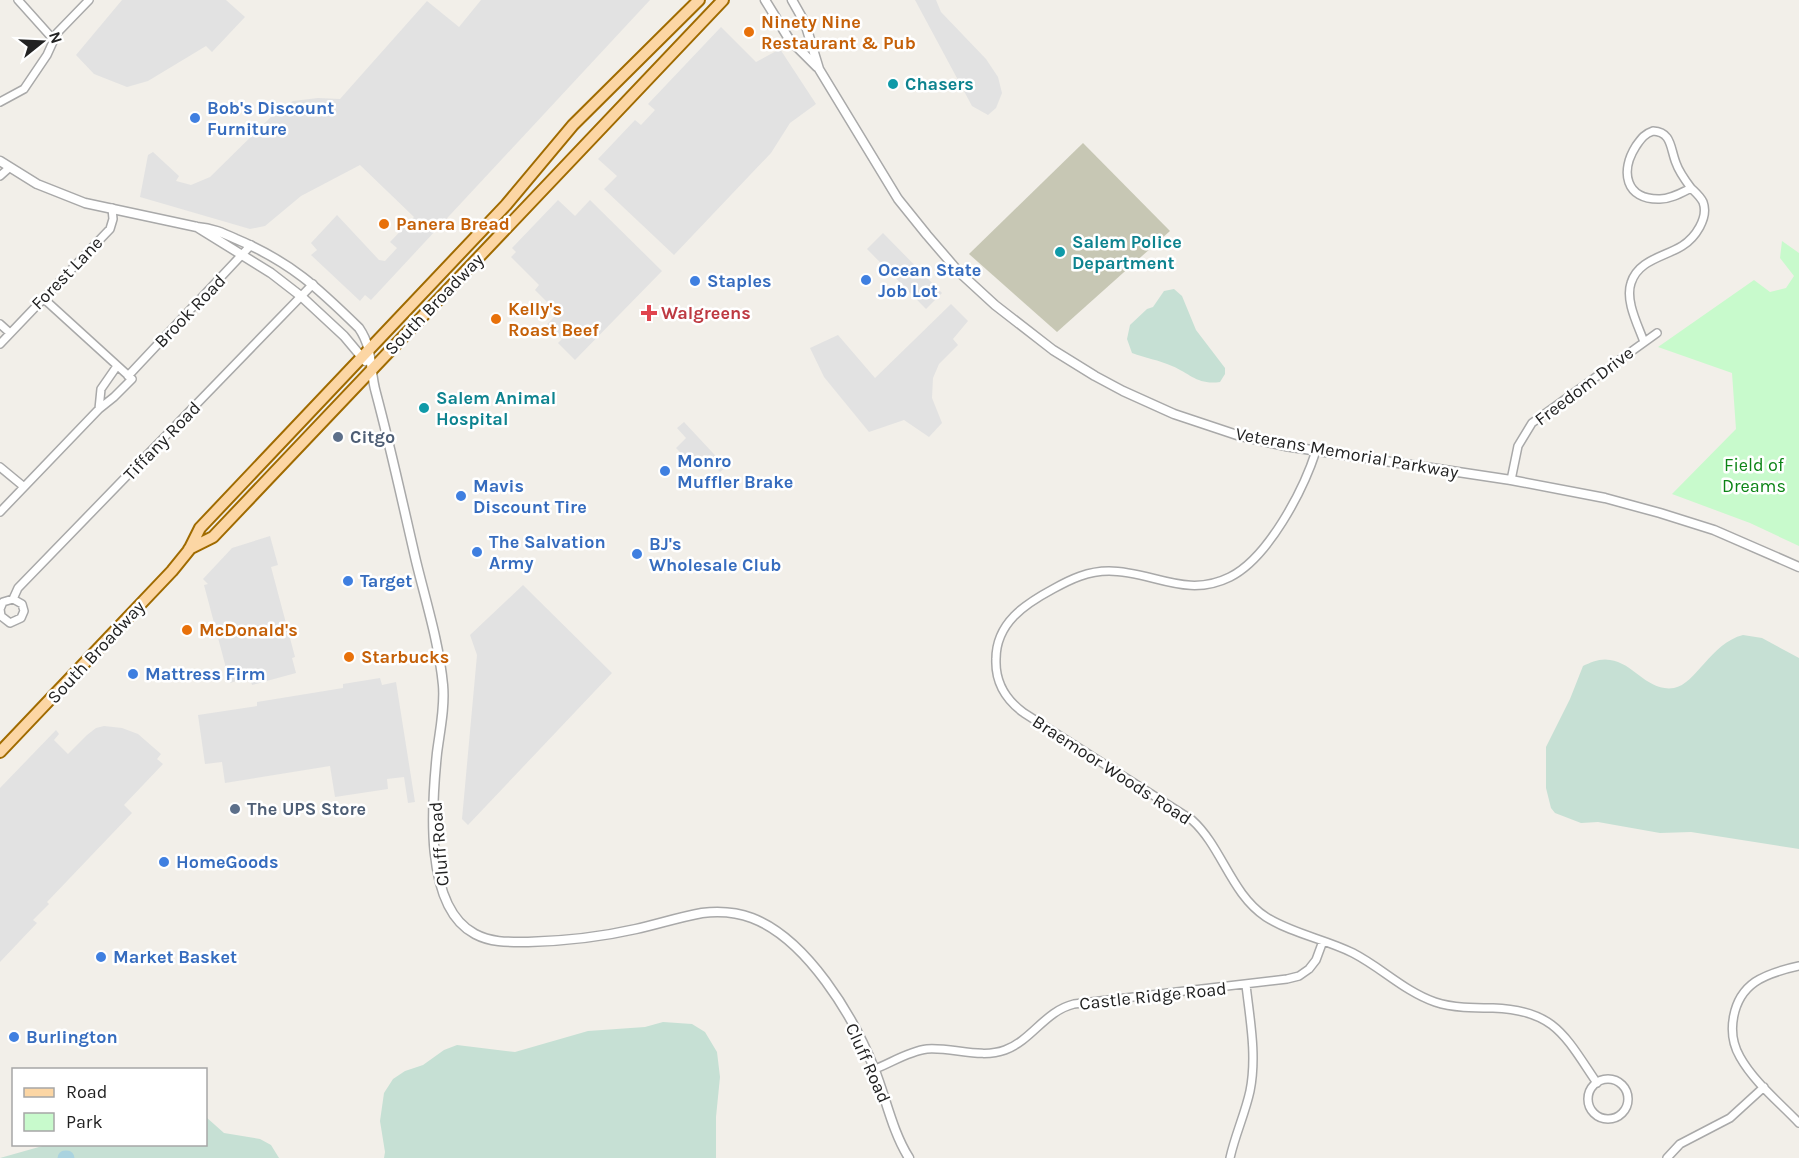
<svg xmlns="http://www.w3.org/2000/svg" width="1799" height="1158" viewBox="0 0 1799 1158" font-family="Karla,sans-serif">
	<rect width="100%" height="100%" fill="#f2efe9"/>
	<path fill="#c7c7b4" d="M1083,143L1170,231L1057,332L969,254Z"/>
	<path fill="#c6e0d4" d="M1174,289L1182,296L1196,330L1225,368V374L1220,382C1197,385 1191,374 1172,366C1159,360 1145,358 1132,353L1127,339L1130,325L1147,309L1153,307L1164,291Z
		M1743,635L1762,638L1799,658V849L1691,832L1660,833L1598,822L1581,823L1555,813L1551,808L1546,788V747L1570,699L1583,666C1591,662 1601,658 1610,660C1634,663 1647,692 1674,688C1696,684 1711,643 1743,635Z
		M663,1022L692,1024L705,1032L717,1052L720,1077L716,1117V1158H384L385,1152L380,1121L384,1093L393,1079L405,1071L423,1065L444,1050L457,1045L515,1052L588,1031L645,1027Z
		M206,1117L224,1133L260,1139L271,1145L279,1158H0L46,1145L206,1144Z"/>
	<path fill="#c8facc" d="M1782,241L1799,253V546L1750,523L1672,494L1736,429L1732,373L1658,347L1754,280L1770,292L1786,288L1794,276L1780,258Z"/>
	<path fill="#e2e2e2" d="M122,0H226L245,17L212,52L206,46L148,81L127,87L94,74L76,55Z
		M481,0H650L371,300L365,295L360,301L311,255L317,250L311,243L337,215L379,260L385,261L397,248L390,242L414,217L360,165L301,196L265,226L250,229L140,197L148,155L153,152L179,176L176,181L191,185L210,177L278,110L293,101L318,98L340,99L427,1L459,27Z
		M915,0H936L941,12L986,59L998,77L1002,93L996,108L988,115L972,106Z
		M721,27L756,62L780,49L816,104L790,123L771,153L674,255L604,189L617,176L598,159L635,120L641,125L655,110L648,104Z
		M558,200L575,216L590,200L662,271L575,360L558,343L562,339L547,324L558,313L535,290L539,285L511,257L516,252L512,248Z
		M883,233L942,293L926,309L867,249Z
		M951,304L968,321L953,339L958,345L939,364L933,378L932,398L942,423L929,437L904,420L869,432L824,377L810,348L838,335L875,378Z
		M684,422L726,467L720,472L704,455L692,465L676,448L686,438L677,428Z
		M270,536L278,565L271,567L295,657L292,658L296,673L252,685L250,677L230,683L204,585L208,584L203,579L232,548Z
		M523,585L612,673L468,825L462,819L477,655L470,635Z
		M380,678L382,685L396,682L415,802L408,803L404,777L387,779L388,789L335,797L330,766L225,783L222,762L205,764L198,715L257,706V702L343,688V684Z
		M104,726L122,728L138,734L161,754L157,759L163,764L124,805L132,813L47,902L49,904L33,920L37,923L0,962V788L56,730L59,734L54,740L68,754L87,735L96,728Z"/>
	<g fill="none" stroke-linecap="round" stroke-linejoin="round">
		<path stroke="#aad3df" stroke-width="15" d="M65,1158H67"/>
		<defs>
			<path id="minor" d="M18,0L53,39
				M0,102L24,89L47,55L57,33L89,0
				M1653,131C1672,132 1670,148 1676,163C1679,172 1685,180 1691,188C1681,193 1671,199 1660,199C1625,200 1620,171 1636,146C1641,139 1644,134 1653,131Z
				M0,176L9,168
				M0,324L10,333
				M1644,342C1638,325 1625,301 1631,283C1638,260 1664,257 1682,246C1695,238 1709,218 1703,202C1700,196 1695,192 1691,188
				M0,344L110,229L113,219L112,208
				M128,376L251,245
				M99,409L101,389L117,366
				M1316,451C1303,491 1268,558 1230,577C1186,599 1152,571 1109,571C1088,571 1071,579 1053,589C1025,604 996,623 996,659C995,682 1006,700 1024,713L1192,820C1222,847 1231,894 1266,917C1293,934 1325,939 1353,953C1382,968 1404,991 1435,1002C1453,1008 1474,1008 1493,1008C1555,1010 1565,1036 1597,1083
				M0,467L23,486
				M1511,480L1518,446L1532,423L1657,333
				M0,512L99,409L114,397L132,379L43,298
				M13,599L22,604L24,611L21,618L10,623L1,616L0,609L3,602L13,599L18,588L313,284
				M1799,966C1785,969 1767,974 1755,982C1732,998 1726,1033 1740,1057C1754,1082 1779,1102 1799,1123
				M875,1069C891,1063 909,1051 927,1049C952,1047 981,1059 1005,1050C1032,1040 1045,1011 1074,1004L1287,979L1299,976L1309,969L1316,960L1323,941
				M1588 1099a20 20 0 1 1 40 0a20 20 0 1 1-40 0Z
				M1230,1158C1235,1135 1245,1114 1250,1091C1257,1056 1250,1020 1246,985
				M1667,1158L1680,1144L1730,1118L1764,1087"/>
			<path id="tertiary" d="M765,0L789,39L817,67
				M792,0L805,23L819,69L898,199L927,235L958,271L995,305L1053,350L1095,376L1123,391L1174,414L1240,436L1285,446L1511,480L1605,498L1660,513L1714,530L1799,567
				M0,161L37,184L85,203L197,227C212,228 223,233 236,239C291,262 318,288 359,328C374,350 369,369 376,393C391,449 403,505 416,561C426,602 439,643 443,685C445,707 440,730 437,753C432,802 423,907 475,934C492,943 510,942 528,942C564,941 601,937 636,929C658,924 680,917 702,913C719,911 736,912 752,918C807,939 853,1016 874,1068C886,1098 892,1131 909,1158
				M197,227L271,273L302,297L344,336L365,361"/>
			<path id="primary" d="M189,549L213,537L723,0
				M0,752L172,571L189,550L200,528L506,205L573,125L699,0"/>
		</defs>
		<use href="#minor" stroke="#a9a9a9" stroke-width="10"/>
		<use href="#tertiary" stroke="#a9a9a9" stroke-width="11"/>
		<use href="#primary" stroke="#a06b00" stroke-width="14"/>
		<use href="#minor" stroke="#fff" stroke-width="7"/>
		<use href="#tertiary" stroke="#fff" stroke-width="8"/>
		<use href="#primary" stroke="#fcd6a4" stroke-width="10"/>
	</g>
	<g fill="#e8710a" stroke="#fff" stroke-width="2">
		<circle cx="749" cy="32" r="6"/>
		<circle cx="384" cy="224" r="6"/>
		<circle cx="496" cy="319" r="6"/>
		<circle cx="187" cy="630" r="6"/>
		<circle cx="349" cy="657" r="6"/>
	</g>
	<g fill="#0f9aa8" stroke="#fff" stroke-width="2">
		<circle cx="893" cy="84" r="6"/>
		<circle cx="1060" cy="252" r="6"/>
		<circle cx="424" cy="408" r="6"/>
	</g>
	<g fill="#3f7fe0" stroke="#fff" stroke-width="2">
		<circle cx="195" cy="118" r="6"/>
		<circle cx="866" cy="280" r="6"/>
		<circle cx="695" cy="281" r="6"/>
		<circle cx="665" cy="471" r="6"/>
		<circle cx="461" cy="496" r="6"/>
		<circle cx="477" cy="552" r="6"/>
		<circle cx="637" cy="554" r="6"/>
		<circle cx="348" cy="581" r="6"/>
		<circle cx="133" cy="674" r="6"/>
		<circle cx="164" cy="862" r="6"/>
		<circle cx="101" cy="957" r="6"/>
		<circle cx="14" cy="1037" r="6"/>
	</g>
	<path fill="#e0444e" stroke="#fff" stroke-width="2" d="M646 304h6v6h6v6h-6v6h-6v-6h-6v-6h6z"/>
	<g fill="#5c6f8a" stroke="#fff" stroke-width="2">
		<circle cx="338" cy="437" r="6"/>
		<circle cx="235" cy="809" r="6"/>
	</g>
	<g text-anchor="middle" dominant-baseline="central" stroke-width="5" stroke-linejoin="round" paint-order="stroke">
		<g font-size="18" font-weight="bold" fill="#c56008" stroke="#fff" text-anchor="start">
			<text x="761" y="22">Ninety Nine<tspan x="761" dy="21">Restaurant &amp; Pub</tspan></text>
			<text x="396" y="224">Panera Bread</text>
			<text x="508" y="309">Kelly's<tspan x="508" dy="21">Roast Beef</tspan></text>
			<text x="199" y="630">McDonald's</text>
			<text x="361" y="657">Starbucks</text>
		</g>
		<g font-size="18" font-weight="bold" fill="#0d838f" stroke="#fff" text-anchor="start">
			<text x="905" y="84">Chasers</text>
			<text x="1072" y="242">Salem Police<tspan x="1072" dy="21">Department</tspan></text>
			<text x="436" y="398">Salem Animal<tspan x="436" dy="21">Hospital</tspan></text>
		</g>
		<g font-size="18" font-weight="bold" fill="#366cbe" stroke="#fff" text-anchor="start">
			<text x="207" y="108">Bob's Discount<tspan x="207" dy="21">Furniture</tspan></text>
			<text x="878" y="270">Ocean State<tspan x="878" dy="21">Job Lot</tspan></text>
			<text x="707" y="281">Staples</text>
			<text x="677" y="461">Monro<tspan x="677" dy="21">Muffler Brake</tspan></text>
			<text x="473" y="486">Mavis<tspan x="473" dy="21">Discount Tire</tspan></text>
			<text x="489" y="542">The Salvation<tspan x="489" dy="21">Army</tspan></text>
			<text x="649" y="544">BJ's<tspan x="649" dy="21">Wholesale Club</tspan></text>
			<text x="360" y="581">Target</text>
			<text x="145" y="674">Mattress Firm</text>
			<text x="176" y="862">HomeGoods</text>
			<text x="113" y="957">Market Basket</text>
			<text x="26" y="1037">Burlington</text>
		</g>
		<g font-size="18" fill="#222" stroke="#fff">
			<text transform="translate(67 273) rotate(-46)">Forest Lane</text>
			<text transform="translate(434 304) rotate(-46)">South Broadway</text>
			<text transform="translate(190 311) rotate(-46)">Brook Road</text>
			<text transform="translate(1584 386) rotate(-37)">Freedom Drive</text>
			<text transform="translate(162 441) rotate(-46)">Tiffany Road</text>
			<text transform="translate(1347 453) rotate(10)">Veterans Memorial Parkway</text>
			<text transform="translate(96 652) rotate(-47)">South Broadway</text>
			<text transform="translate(1112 770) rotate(33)">Braemoor Woods Road</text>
			<text transform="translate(439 844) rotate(-95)">Cluff Road</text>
			<text transform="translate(1153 996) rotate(-6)">Castle Ridge Road</text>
			<text transform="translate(868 1063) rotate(66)">Cluff Road</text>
		</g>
		<g font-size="18" font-weight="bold" fill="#be3a42" stroke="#fff" text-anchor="start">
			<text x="661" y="313">Walgreens</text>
		</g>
		<g font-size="18" font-weight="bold" fill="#4e5e75" stroke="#fff" text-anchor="start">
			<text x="350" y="437">Citgo</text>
			<text x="247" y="809">The UPS Store</text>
		</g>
		<g font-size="18" fill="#0c8416" stroke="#fff">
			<text x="1754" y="465">Field of<tspan x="1754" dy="21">Dreams</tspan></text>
		</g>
	</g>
	<rect x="12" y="1068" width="195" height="78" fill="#ffffff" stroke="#a7a7a7" stroke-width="1.5"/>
	<rect x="24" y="1088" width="30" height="9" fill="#fcd6a4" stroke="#a7a7a7" stroke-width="1.5"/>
	<text x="66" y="1098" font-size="18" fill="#222222">Road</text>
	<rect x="24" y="1113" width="30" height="18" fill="#c8facc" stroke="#a7a7a7" stroke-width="1.5"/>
	<text x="66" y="1128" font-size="18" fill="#222222">Park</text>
	<g transform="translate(42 42) rotate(72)" stroke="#ffffff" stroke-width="4.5" paint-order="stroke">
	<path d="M0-4.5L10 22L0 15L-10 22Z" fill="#222222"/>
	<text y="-9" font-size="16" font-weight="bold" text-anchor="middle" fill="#222222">N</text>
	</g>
</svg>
